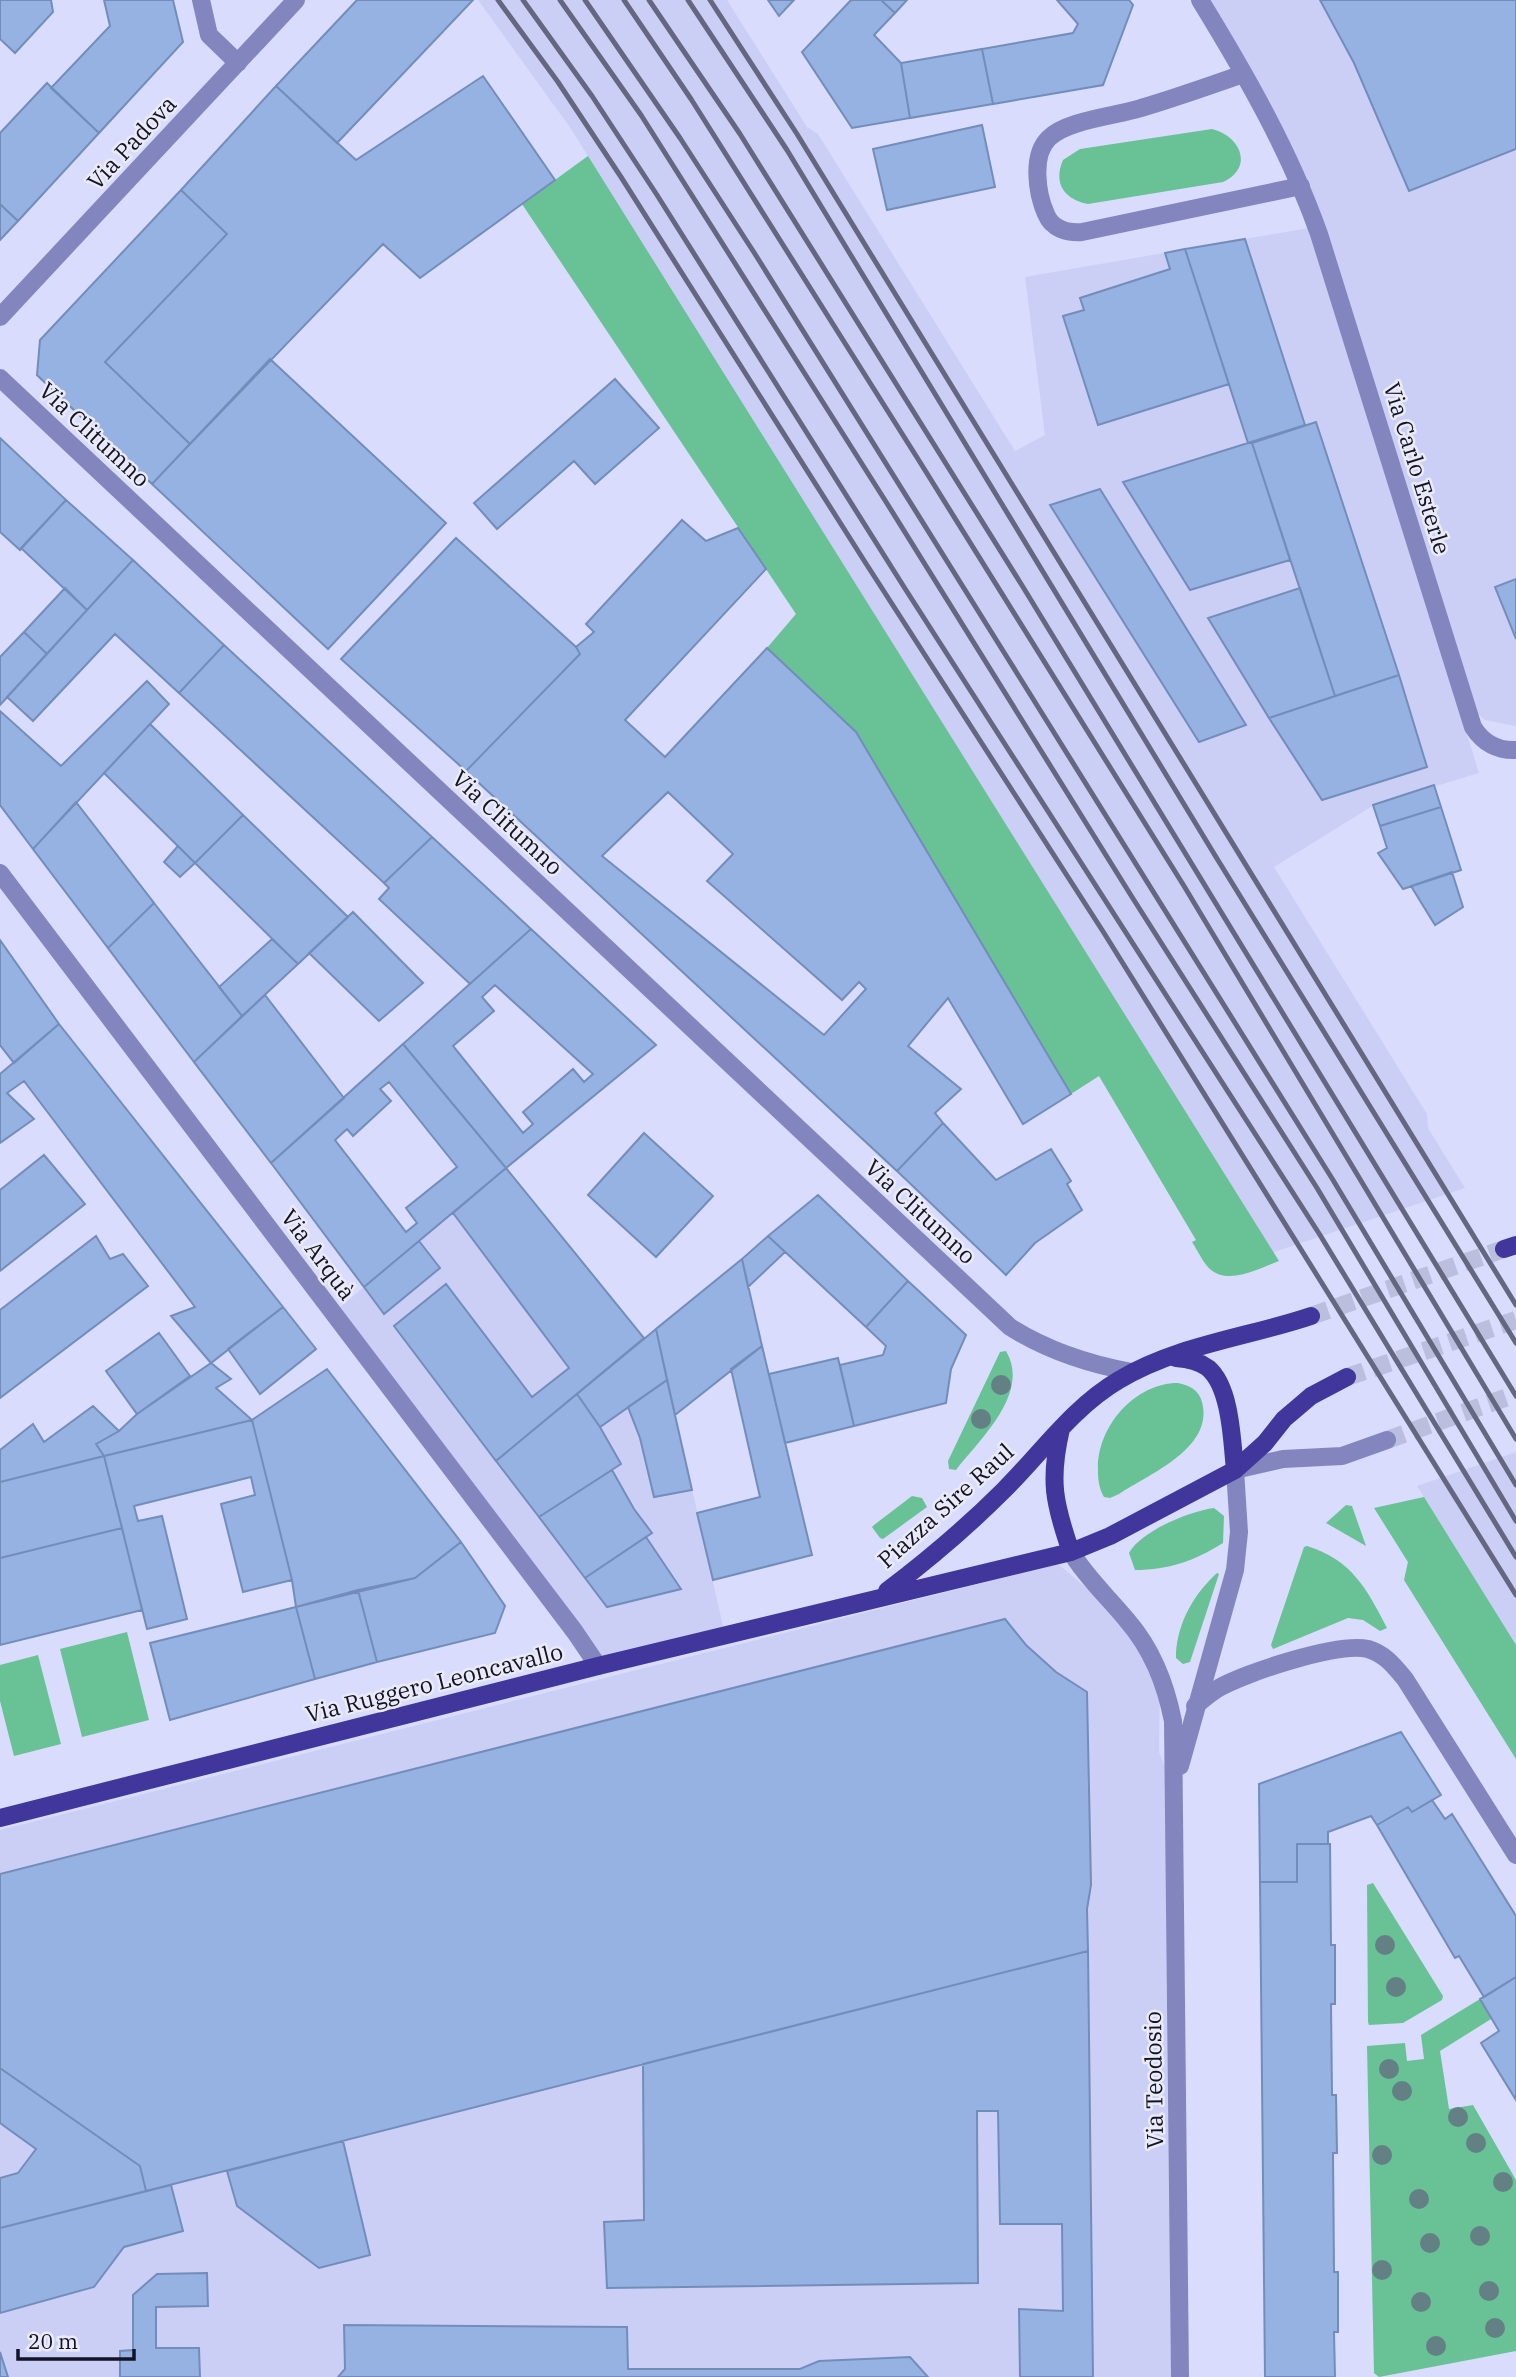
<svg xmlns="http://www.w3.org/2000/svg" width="1516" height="2377" viewBox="0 0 1516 2377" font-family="'IBM Plex Serif',serif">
	<rect width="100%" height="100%" fill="#d9dcfd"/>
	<path fill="#cccff5" d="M478,0H727L807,127L818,134L1015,451L1045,435L1025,277L1320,226L1204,0H1516V726L1485,720L1470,707L1365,407L1479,773L1374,805L1274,867L1427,1114L1428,1128L1465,1188L1274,1252L1218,1254L1196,1240L1099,1076L856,732L767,648L796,614L522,204L588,156L569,126Z
		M506,1168L644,1338L656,1329L725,1635L607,1665L339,1308Z
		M1516,1452V1759L1404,1580L1408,1562L1400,1550L1424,1497L1417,1486Z
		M1058,1564L1097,1597L1160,1672L1159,1752L1172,1783L1177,2377H0V1830Z"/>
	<path fill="#69c196" d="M1212,129C1241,136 1254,168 1223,182L1088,204C1064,199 1053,183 1063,160L1080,149Z
		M588,156L1279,1261C1260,1268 1230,1285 1211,1270C1203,1263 1198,1251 1192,1242L1196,1240L1099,1076L1071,1094L856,732L767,648L796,614L522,204Z
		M1006,1351C1031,1393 980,1439 956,1470L949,1469L948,1461L1000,1352Z
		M1178,1383C1189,1385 1199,1390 1202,1402C1214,1448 1151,1473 1119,1494L1110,1498L1104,1497C1099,1488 1098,1480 1098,1471C1096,1428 1134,1383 1178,1383Z
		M912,1496L922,1498L927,1507L883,1539L880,1538L872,1527L874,1525Z
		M1424,1497L1516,1645V1759L1404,1580L1408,1562L1374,1508Z
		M1346,1505L1352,1506L1366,1546L1326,1523Z
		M1214,1508L1224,1516L1223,1543C1194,1561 1169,1570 1135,1570L1129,1553C1141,1531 1190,1511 1214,1508Z
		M1307,1546C1352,1560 1367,1589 1387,1628L1380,1631L1363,1620L1348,1618L1273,1649L1271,1645L1304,1547Z
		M1217,1573L1219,1574L1190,1662L1183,1664L1176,1658V1653C1178,1622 1194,1594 1217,1573Z
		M127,1632L149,1720L82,1737L60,1649Z
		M38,1655L61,1744L14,1756L0,1701V1665Z
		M1373,1883L1443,1996L1442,2000L1403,2023L1369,2025L1368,2022L1367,1885Z
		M1480,1999L1491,2019L1440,2051L1449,2109L1473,2105L1516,2180V2351L1379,2377L1374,2373L1367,2046L1405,2043L1407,2061L1424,2059L1421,2035Z"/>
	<path fill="#96b2e2" stroke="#738dbb" stroke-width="2" fill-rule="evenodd" d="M0,0H51L53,12L15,53L0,39Z
		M104,0H173L183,42L99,133L51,88L110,26Z
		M357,0H473L337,143L276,86Z
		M768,0H794L779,16Z
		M851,0H881L895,13L874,35L901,63L910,118L852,128L802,52Z
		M881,0H907L895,13Z
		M1057,0H1129L1133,5L1103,85L993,104L982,49L1073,33L1078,24Z
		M1320,0H1516V149L1409,191L1354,63Z
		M982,49L993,104L910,118L901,63Z
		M483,76L555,180L420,278L383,244L190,444L105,362L227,234L181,190L276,86L356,160Z
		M47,83L99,133L18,221L0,204V133Z
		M982,125L995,187L887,210L873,149Z
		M181,190L227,234L105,362L190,444L152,484L37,375L40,340Z
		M0,204L18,221L0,240Z
		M1245,239L1305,425L1248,443L1185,249Z
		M1185,249L1229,384L1098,425L1063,316L1084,310L1080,298L1170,269L1165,253Z
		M270,359L446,523L328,649L152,484Z
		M615,379L659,428L595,484L574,461L497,529L474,503Z
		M1316,422L1399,675L1335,696L1252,443Z
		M0,438L66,500L20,550L0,532Z
		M1248,443H1252L1290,560L1190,590L1123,482Z
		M1100,489L1246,725L1199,742L1050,505Z
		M66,500L133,560L87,610L21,548Z
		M682,520L706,541L738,528L766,569L625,720L665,757L767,648L856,732L1071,1094L1023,1124L948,998L908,1046L961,1089L935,1113L943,1123L897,1171L466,771L580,654L576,647L594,632L586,624ZM668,792L733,854L707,881L842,1000L859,982L866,989L824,1035L602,856Z
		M456,538L576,647L580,654L466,771L341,659Z
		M133,560L224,645L179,693L115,634L33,721L7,697Z
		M1516,579V639L1495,587Z
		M65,588L87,610L47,654L24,632Z
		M1300,588L1335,696L1269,718L1208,618Z
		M24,632L47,654L0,705V657Z
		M224,645L432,837L384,883L179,693Z
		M1399,675L1427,767L1322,800L1269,718Z
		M147,681L169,704L33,849L0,805V711L61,766Z
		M150,724L243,815L195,863L104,773Z
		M1434,785L1441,807L1380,826L1373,805Z
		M76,802L154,903L108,948L33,849Z
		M1441,807L1461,870L1403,889L1378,853L1387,848L1380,826Z
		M243,815L348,917L298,964L195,863Z
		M432,837L531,929L470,984L379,899L389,888L384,883Z
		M178,846L195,863L180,877L164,862Z
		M1452,872L1463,907L1435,925L1411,886Z
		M154,903L242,1016L194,1062L108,948Z
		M353,912L423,983L379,1021L309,953Z
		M531,929L656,1045L506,1168L403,1044ZM495,985L593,1074L584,1082L573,1069L523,1112L533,1124L523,1133L453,1046L494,1011L482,997Z
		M272,939L298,964L242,1016L219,987Z
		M0,940L59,1024L14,1063L0,1045Z
		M265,995L344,1098L271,1163L194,1062Z
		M59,1024L283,1307L211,1363L171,1316L195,1307L24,1081L7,1093L34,1119L0,1143V1074Z
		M403,1044L506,1168L364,1287L271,1163ZM389,1082L457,1167L406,1208L417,1223L406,1232L335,1140L347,1129L353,1136L391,1101L380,1089Z
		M943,1123L996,1180L1051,1149L1071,1181L1067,1184L1082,1210L1035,1243L1006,1275L897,1171Z
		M644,1133L713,1196L656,1257L588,1195Z
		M44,1155L85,1204L0,1271V1190Z
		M506,1168L644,1338L496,1461L394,1326L446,1284L532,1397L569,1368L453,1213Z
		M818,1195L908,1281L866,1327L768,1236Z
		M96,1236L110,1259L123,1254L148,1286L0,1398V1310Z
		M768,1236L785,1252L748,1287L742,1259Z
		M419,1241L440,1268L384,1314L364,1287Z
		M742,1259L762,1346L675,1415L656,1329Z
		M908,1281L966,1335L951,1369L946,1403L854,1426L840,1365L883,1355L886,1346L866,1327Z
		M283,1307L316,1349L260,1394L228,1349Z
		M656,1329L667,1380L600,1427L577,1394Z
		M159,1333L190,1376L137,1414L106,1371Z
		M762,1346L812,1555L713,1580L697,1513L760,1497L731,1369Z
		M838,1358L854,1426L785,1443L769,1374Z
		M211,1363L231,1379L216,1388L252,1420L104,1456L96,1444L119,1431L137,1414Z
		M327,1369L461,1542L415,1578L296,1607L292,1580L252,1420Z
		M667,1380L692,1490L654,1497L640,1438L628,1407Z
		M577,1394L600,1427L621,1464L539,1517L496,1461Z
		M93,1406L119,1431L96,1444L104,1456L0,1482V1450L33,1424L44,1442Z
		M252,1420L292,1580L243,1592L221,1504L255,1495L251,1477L134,1506L138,1521L162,1516L187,1619L147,1629L104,1456Z
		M104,1456L122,1528L0,1558V1482Z
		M612,1470L634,1509L652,1533L585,1578L539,1517Z
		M122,1528L142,1610L0,1645V1558Z
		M646,1537L681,1589L607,1607L585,1578Z
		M461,1542L505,1606L495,1633L377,1662L358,1590L415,1578Z
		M358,1590L377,1662L315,1679L296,1607Z
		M296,1607L315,1679L170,1720L150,1643Z
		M1005,1619L1026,1645L1056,1672L1087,1692L1091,1885L1087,1909L1088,1951L146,2191L140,2166L0,2068V1874Z
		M1401,1732L1441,1795L1412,1812L1408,1807L1377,1825L1371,1816L1328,1832V1844H1297V1882H1260L1259,1784Z
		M1432,1800L1445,1819L1452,1814L1516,1916V1977L1484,1997L1459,1956L1455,1958L1377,1825L1408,1807L1412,1812Z
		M1297,1844H1330L1331,1945H1335V2004H1331L1332,2095H1336L1337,2153H1333L1334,2272H1338V2332H1334L1335,2377H1265L1260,1882H1297Z
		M1088,1951L1093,2377H1020L1019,2309L1063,2311L1062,2224H1000L998,2111H977L978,2283L607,2288L604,2222L644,2220L643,2064Z
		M1516,1977V2100L1481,2043L1499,2031L1480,1999Z
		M0,2068L140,2166L146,2191L0,2228V2178L18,2173L36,2149L0,2123Z
		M343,2141L370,2255L319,2268L237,2206L227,2171Z
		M171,2185L183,2231L124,2247L94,2287L0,2313V2228Z
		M207,2273L208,2306L156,2307V2348H199L200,2377H120V2351L133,2350V2295L157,2274Z
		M344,2325L627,2327L628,2369H800L819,2361L910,2357L928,2377H338L345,2369Z
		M0,2352L8,2377H0Z"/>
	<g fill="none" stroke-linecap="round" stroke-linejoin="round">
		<path stroke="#bbbedd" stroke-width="18" stroke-dasharray="18 9" stroke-linecap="butt" d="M1387,1440L1516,1394"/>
		<path stroke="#bbbedd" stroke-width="18" stroke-dasharray="18 9" stroke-linecap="butt" d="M1311,1316L1504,1249
			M1347,1377L1516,1320"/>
		<path stroke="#8386be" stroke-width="18" d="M201,0L209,35L238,63
			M1243,74C1209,86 1175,98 1141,108C1116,116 1067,120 1049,138C1031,155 1037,194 1046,214C1052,229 1067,233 1082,232L1301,186"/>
		<path stroke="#8386be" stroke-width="18" d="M1200,0C1246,75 1290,152 1319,234L1473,727C1483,743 1498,751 1516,750
			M0,378L1010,1327C1048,1351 1088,1364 1132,1372
			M0,873L575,1632L598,1666
			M1235,1470L1283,1459L1342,1456L1387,1440
			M1195,1706C1202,1700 1209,1694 1217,1689C1244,1673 1338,1642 1368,1649C1385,1654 1394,1666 1405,1679L1516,1855"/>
		<path stroke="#8386be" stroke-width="18" d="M0,317L296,0
			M1071,1552C1086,1577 1107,1596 1126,1619C1152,1649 1165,1682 1173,1721L1180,2377
			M1180,1766L1235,1570L1239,1532L1235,1470"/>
		<path stroke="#40369b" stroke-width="18" d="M1504,1249L1516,1245
			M1176,1358C1188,1359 1199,1361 1208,1368C1231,1387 1232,1442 1235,1470
			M1061,1429C1049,1480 1054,1503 1071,1552
			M887,1591C928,1560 968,1526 1004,1490C1042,1452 1073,1407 1119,1380C1177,1345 1249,1337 1311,1316
			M0,1818L598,1666L1071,1552L1110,1536L1235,1470L1265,1443L1284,1419L1297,1408L1311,1396L1347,1377"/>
		<path stroke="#65667f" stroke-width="5" d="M498,0L558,82L621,177L865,562L1104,933L1516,1595
			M523,0L592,96L657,195L904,587L1320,1235L1516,1557
			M560,0L641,115L888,505L1132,897L1317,1188L1516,1521
			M585,0L680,138L755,254L1005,654L1333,1180L1516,1485
			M624,0L691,99L918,459L1184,886L1516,1439
			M649,0L740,134L1023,587L1516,1396
			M688,0L787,150L1216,857L1516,1343
			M710,0L797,134L1516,1305"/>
	</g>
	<g fill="#638085">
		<circle cx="1001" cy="1385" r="10"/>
		<circle cx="981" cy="1419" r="10"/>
		<circle cx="1385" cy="1945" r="10"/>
		<circle cx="1396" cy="1987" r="10"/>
		<circle cx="1389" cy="2069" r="10"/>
		<circle cx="1402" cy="2091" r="10"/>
		<circle cx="1458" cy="2117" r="10"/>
		<circle cx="1476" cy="2143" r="10"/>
		<circle cx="1382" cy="2155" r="10"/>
		<circle cx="1503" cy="2182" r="10"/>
		<circle cx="1419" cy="2199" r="10"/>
		<circle cx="1480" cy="2236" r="10"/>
		<circle cx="1430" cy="2243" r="10"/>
		<circle cx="1382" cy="2270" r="10"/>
		<circle cx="1489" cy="2291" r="10"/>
		<circle cx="1421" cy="2302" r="10"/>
		<circle cx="1495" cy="2328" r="10"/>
		<circle cx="1436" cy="2346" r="10"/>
	</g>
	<g text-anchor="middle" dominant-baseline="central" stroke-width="5" stroke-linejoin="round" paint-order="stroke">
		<g font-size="23" fill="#121326" stroke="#eaebf6">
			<text transform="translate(131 142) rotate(-47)">Via Padova</text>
			<text transform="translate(95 434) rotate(43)">Via Clitumno</text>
			<text transform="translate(1418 468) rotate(73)">Via Carlo Esterle</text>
			<text transform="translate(508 822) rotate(43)">Via Clitumno</text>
			<text transform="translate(921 1211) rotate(43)">Via Clitumno</text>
			<text transform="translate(319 1254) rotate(53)">Via Arquà</text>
			<text transform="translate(945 1505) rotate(-42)">Piazza Sire Raul</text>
			<text transform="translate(434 1682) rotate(-14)">Via Ruggero Leoncavallo</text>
			<text transform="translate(1153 2080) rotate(-91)">Via Teodosio</text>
		</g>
	</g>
	<path d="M18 2349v10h116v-10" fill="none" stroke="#121326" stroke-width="3.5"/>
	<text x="28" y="2349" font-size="21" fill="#121326" stroke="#eaebf6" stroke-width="5" paint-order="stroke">20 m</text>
</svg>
